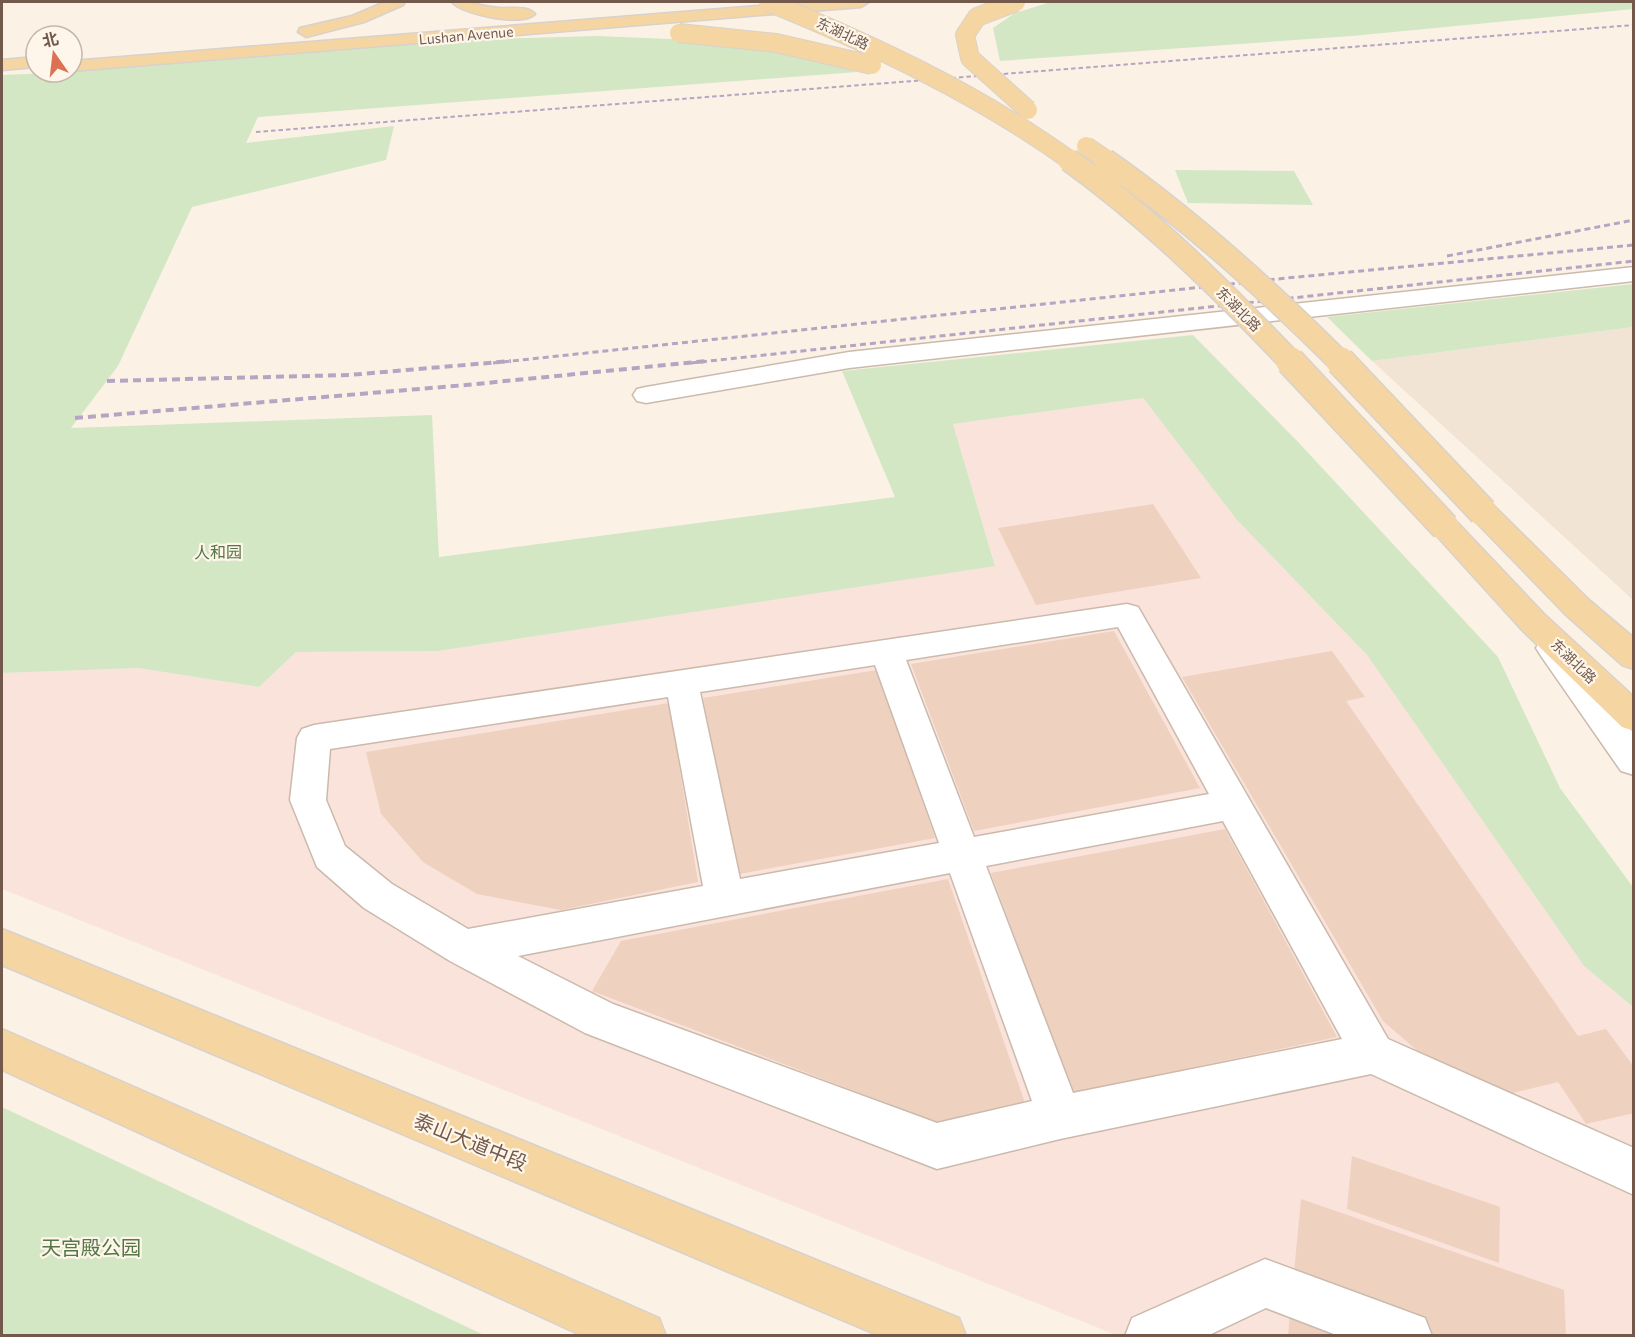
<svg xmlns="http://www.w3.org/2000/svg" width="1635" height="1337" viewBox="0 0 1635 1337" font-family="Commissioner,'Noto Sans SC',sans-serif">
	<rect width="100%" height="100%" fill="#fbf2e5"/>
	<path fill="#f2e4d4" d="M1633,327V600L1372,361Z"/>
	<path fill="#fae3da" d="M1143,398L1237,520L1367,655L1584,966L1633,1007V1335H1116L2,889V673L138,668L259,687L296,652L438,651L995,565L953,424Z"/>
	<path fill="#d3e7c5" d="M1051,2H1633L1634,9L1352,36L1000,61L993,28L1015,13Z
		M598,36L717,41L786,50L857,72L258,117L246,143L394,126L386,160L192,207L118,366L71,428L432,415L439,557L895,497L842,371L1193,335L1299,443L1498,657L1560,788L1633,887V1007L1584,966L1367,655L1237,520L1143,398L953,424L995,566L438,651L296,652L259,687L138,668L2,673V75L72,72V69L448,40Z
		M1175,170L1294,171L1313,205L1188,203Z
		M1633,284V327L1372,361L1327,317Z
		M2,1107L484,1335H2Z"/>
	<path fill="#eed1bf" d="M1153,504L1201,578L1036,605L998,528Z
		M1114,631L1200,788L974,831L911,664Z
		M1332,651L1365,697L1346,701L1578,1036L1606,1029L1634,1067V1113L1586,1124L1558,1082L1508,1094L1427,1059L1383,1021L1182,677Z
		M877,670L935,838L739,874L703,698Z
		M669,703L698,882L561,910L477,894L423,862L381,814L366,752Z
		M1225,829L1337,1037L1072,1093L991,873Z
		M948,879L1025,1103L936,1122L592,991L621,941Z
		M1352,1156L1500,1207L1499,1263L1347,1209Z
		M1301,1199L1564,1290L1566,1336H1288Z"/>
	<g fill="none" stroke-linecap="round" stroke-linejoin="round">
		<defs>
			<path id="minor" d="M1634,267V281L849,368L646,403L637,401L633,395L637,389L646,387L849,352Z
				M1127,604L1138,607L1388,1039L1634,1148V1195L1371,1074L1060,1139L937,1169L585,1033L450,961L364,908L317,867L290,800L297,738L302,729L314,725ZM1118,627L1209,794L974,837L906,660ZM875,665L939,843L740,879L700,692ZM668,697L703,886L468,929L392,884L345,846L326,800L330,749ZM1223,821L1342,1039L1073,1093L986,866ZM950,873L1032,1101L937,1123L613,1004L518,956Z
				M1552,636L1563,640L1634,734V775L1621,771L1541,656L1536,648L1541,640Z
				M1265,1259L1425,1318L1432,1336H1339L1266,1308L1207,1336H1125L1132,1318Z"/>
			<path id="major" d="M385,2H405L403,5L364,22L306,37L298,32L300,28L352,16Z
				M452,2C468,0 482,7 499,8C509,9 528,5 535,14C524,27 463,15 452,2Z
				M808,2H869L861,7L72,71V61Z
				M36,57V67L2,70V60Z
				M1483,503L1493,505L1589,600L1634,638V669L1622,665L1567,616L1473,519L1469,512L1473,505Z
				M1445,517L1455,520L1544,614L1634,697V731L1622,727L1522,630L1435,534L1430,527L1435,520Z
				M2,929L959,1318L966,1336H880L2,965Z
				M2,1029L659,1318L666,1336H583L2,1070Z"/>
		</defs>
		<use href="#minor" stroke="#cbbaac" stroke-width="3"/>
		<use href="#major" stroke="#d8d1cd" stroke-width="3"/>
		<use href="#minor" fill="#fff" fill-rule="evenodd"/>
		<use href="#major" fill="#f5d6a2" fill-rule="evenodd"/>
		<path stroke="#b5a5c3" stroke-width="2" stroke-dasharray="4.5 3" stroke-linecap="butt" d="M256,132L1634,25"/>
		<path stroke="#b5a5c3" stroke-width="3" stroke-dasharray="6 4" stroke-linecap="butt" d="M1447,256L1634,220
			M493,363L1287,278L1634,245
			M691,363L1634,261"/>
		<path stroke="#b5a5c3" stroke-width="4" stroke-dasharray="8 5" stroke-linecap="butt" d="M107,381L349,375L511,361
			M75,418L466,385L706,361"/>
		<defs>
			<path id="major-bridge-far2" d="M768,2C874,45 978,94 1071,161
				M1016,2L977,17L965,35L970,58L1028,110
				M679,33L776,43L872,65
				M1086,146L1108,161"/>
			<path id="major-bridge-far1" d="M1069,160C1151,219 1222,290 1292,363
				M1105,160C1191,220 1267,289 1341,363"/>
			<path id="major-bridge" d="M1290,361L1445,527
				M1340,361L1483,512"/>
		</defs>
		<use href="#major-bridge-far2" stroke="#d8d1cd" stroke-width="20" stroke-linecap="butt"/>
		<use href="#major-bridge-far1" stroke="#d8d1cd" stroke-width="25" stroke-linecap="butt"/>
		<use href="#major-bridge" stroke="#d8d1cd" stroke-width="31" stroke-linecap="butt"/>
		<use href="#major-bridge-far2" stroke="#f5d6a2" stroke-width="18"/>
		<use href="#major-bridge-far1" stroke="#f5d6a2" stroke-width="22"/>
		<use href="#major-bridge" stroke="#f5d6a2" stroke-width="28"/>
	</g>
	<g text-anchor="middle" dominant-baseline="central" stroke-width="4.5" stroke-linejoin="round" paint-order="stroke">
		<g font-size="14" fill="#72594c" stroke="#fef6eb">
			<text transform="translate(843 33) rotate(25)">东湖北路</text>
			<text transform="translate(466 35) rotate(-5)">Lushan Avenue</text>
			<text transform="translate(1239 309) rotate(45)">东湖北路</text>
			<text transform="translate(1574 661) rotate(44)">东湖北路</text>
		</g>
		<g font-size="16" fill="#547745" stroke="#fef6eb">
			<text x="218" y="551">人和园</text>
		</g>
		<g font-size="20" fill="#72594c" stroke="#fef6eb">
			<text transform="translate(471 1141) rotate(22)">泰山大道中段</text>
		</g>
		<g font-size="20" fill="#547745" stroke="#fef6eb">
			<text x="91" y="1247">天宫殿公园</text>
		</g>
	</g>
	<rect width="1635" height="1337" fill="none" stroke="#72594c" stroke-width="6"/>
	<g transform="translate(54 54) rotate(346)"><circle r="28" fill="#fef6eb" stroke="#c6b7ab" stroke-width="1.5"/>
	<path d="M0-4.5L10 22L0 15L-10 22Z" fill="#dc7153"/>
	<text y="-9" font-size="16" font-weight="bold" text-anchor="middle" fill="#72594c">北</text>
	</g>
</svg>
